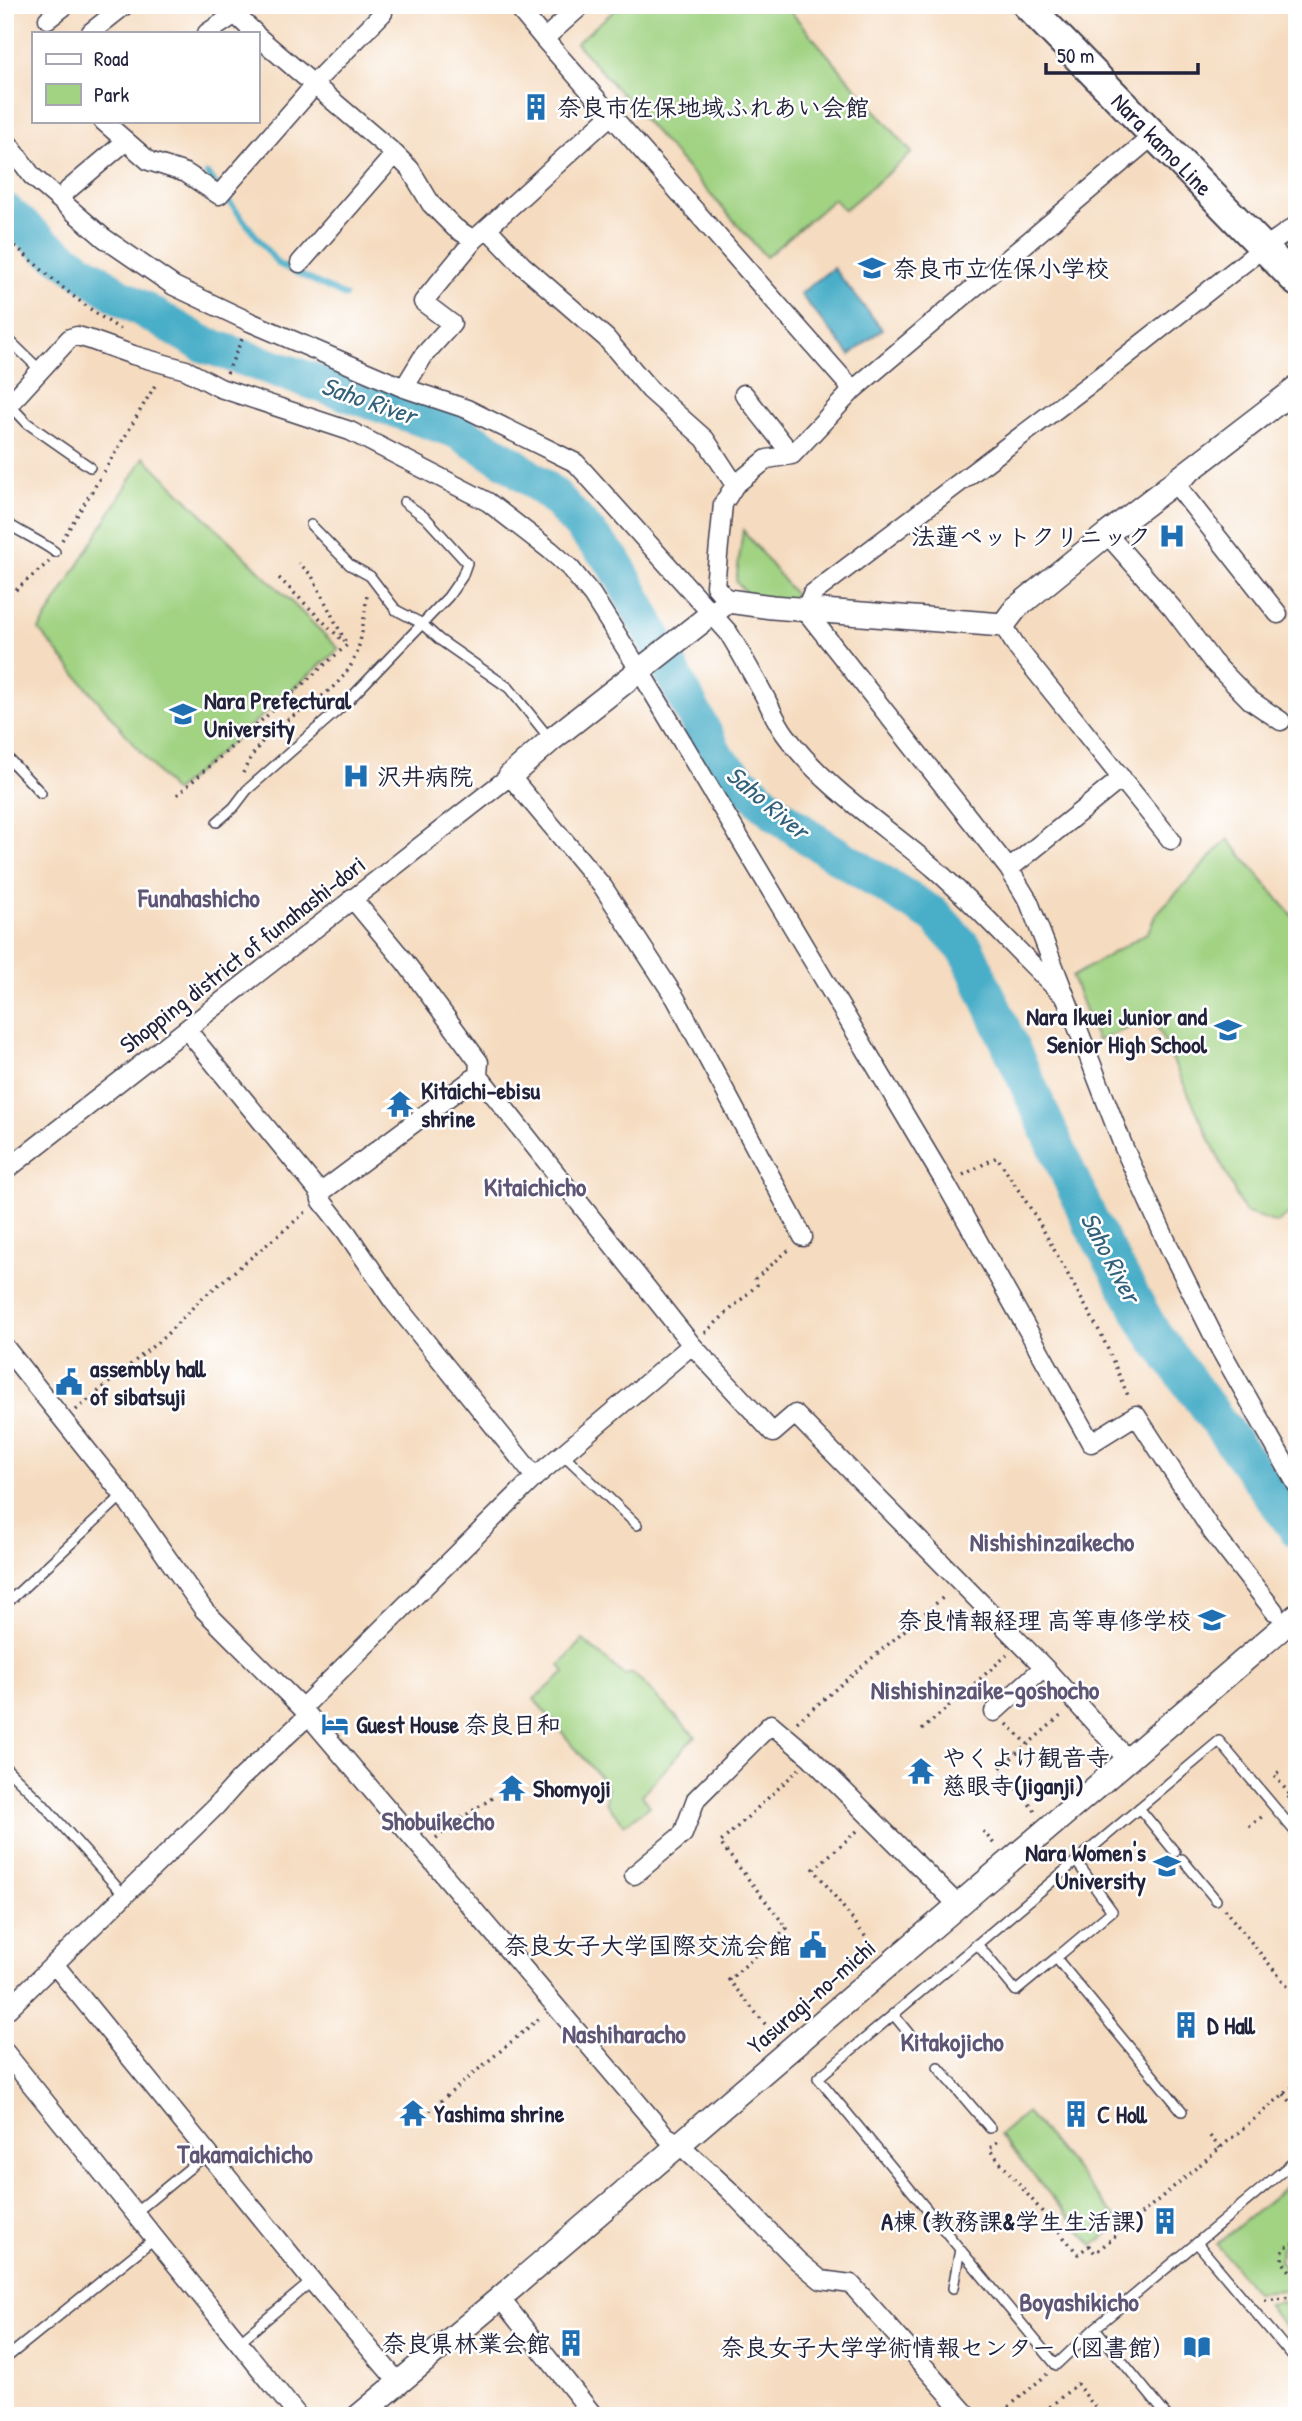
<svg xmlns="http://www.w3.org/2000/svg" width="1302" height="2421" viewBox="0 0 1302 2421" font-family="'Patrick Hand','Klee One',sans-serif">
	<rect width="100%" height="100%" fill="#fff"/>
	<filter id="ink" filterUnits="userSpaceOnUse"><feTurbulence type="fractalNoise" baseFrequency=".0143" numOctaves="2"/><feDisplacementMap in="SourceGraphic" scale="14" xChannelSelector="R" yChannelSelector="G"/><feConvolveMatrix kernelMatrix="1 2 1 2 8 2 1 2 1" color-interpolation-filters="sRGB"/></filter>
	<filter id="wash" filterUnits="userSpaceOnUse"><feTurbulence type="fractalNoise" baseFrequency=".00686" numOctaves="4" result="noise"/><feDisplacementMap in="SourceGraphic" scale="28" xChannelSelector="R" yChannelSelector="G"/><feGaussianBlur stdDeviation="1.57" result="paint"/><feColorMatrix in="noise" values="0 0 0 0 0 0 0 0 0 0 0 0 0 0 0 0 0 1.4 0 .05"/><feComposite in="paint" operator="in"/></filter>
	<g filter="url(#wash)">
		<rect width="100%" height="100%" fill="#f5dbbf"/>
		<path fill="#a1d383" stroke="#627a5f" stroke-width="2" d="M621,5H785L912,153L844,210L834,199L766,257L576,43Z
			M144,457L339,649L174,792L39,630Z
			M743,530L800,601L751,598L736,582Z
			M1228,839L1297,921V1208L1277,1223L1244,1212L1153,1018L1097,1041L1072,977L1148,932L1156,914Z
			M583,1640L624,1675L633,1673L695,1736L642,1795L650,1806L624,1825L606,1803L608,1787L534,1699L565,1673L560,1665Z
			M1027,2112L1120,2223L1093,2246L1000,2135Z
			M1297,2178V2241L1291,2240L1281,2248L1279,2261L1289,2274L1286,2290L1255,2292L1217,2244Z
			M1291,2301L1297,2304V2341L1267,2304Z"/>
		<path fill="#49aec8" stroke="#366882" stroke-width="2" d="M833,268L882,329L850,355L800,294Z"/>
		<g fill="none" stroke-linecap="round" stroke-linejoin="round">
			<path stroke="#49aec8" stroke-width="6" d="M207,174L217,186
				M224,195L278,264L345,296"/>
			<path stroke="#49aec8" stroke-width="37" d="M5,211L44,245L121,297L203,344L456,430L513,465L554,496L615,563L718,760L776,813L813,840L935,916L967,951L1090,1221L1150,1329L1297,1529"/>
		</g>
	</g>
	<g filter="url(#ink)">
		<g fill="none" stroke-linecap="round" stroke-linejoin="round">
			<defs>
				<path id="service" d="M5,336L40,370
					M9,404L27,423L90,467
					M5,522C21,533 39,540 55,552
					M311,525L350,565L370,576L396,610L421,623L440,640L509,688L550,739
					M5,755L41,793
					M217,822L234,807L247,790L346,703L448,597L462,577L467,563L426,518L404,502
					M564,1455L637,1525
					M5,1605L123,1495
					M5,1767L42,1803L124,1895
					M1139,1808L1175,1852
					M1297,1834L1219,1741L818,2078L1056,2365L1095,2328L1297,2159
					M1182,1859L1216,1900
					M1076,1861L1112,1911L1056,1958L1182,2111
					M977,1944L1016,1991L1056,1958
					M893,2014L910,2035
					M938,2067L990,2128
					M135,2213L207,2154
					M1197,2243L1297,2362
					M953,2288L960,2249
					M1095,2328L1167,2416
					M239,2342L312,2281
					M5,2359L155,2238"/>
				<path id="minor" d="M225,5L255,33
					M516,5L544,39
					M582,5L544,39L853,390
					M48,19L66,5
					M91,32L125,5
					M207,33L234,15
					M257,36L395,154L410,169L431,204L455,228L474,240
					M103,121L149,161L186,173L219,195L307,94L312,85L383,13
					M5,139L32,176L104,238L174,286L250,322L404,388L467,409L576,463L728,632C741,653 753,675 765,697C771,709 777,723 785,734C825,789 884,825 935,869C980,909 1020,954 1064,996
					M68,190L126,141
					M1297,225L1254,255L1107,371L812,594L805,610L1009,869L1029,902L1124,1148L1171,1251L1220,1349L1297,1485
					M487,228L522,265L606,338L650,390L705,439L735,485
					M300,263L395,154
					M404,388L424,355L452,324L423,302L474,240L612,114
					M744,394L792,455
					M5,409L70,338L77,336L88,339L133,355L186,370L220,388L350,431L488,502L550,550L570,568L592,595L640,671L946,1184L1091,1443L1136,1415L1213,1533L1274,1611
					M1174,482L1278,614
					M1107,534L1173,609L1212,661L1250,700L1281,721
					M728,601L715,586L723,504L735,485L767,459L792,455L853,390L1154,135
					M1003,625L1018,649L1171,840
					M1009,869L1122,778
					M352,898L405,962L479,1062L478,1075L692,1345
					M187,1030L320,1193L321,1200L347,1233L393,1301L535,1477
					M5,1171L510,776L603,887L676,999L803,1237
					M320,1193L478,1075
					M5,1347L123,1495L204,1610L302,1708L666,2136L679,2144L729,2190L798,2261L821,2280L851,2284L968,2416
					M302,1708L535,1477L692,1345L773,1433L795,1414L1044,1667L1127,1759
					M994,1712L1044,1667
					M634,1875L683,1834L696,1799L771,1724L810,1757L958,1905
					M54,1964L312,2281L398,2382
					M5,2012L216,1806L240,1779L308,1716
					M5,2052L298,2416
					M500,2298L594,2416"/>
				<path id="tertiary" d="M510,776L551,740L728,601L772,607L1003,625L1016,608L1107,534L1297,388
					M359,2416L500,2298L1297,1615"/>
				<g id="primary">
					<path id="s1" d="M1027,5L1297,282"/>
				</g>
			</defs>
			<use href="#service" stroke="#423e4f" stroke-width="12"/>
			<use href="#minor" stroke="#423e4f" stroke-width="21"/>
			<use href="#tertiary" stroke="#423e4f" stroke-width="26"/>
			<use href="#primary" stroke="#423e4f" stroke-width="32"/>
			<path stroke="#423e4f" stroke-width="3.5" stroke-dasharray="2 5" stroke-linecap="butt" d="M5,236C41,270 78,303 120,329
				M227,373L242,339
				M104,472L157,382
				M62,540L100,478
				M279,578L343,641
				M5,599L49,562
				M243,773C249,759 259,744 270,733C297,709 339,694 354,659C363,640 364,615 367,595
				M177,795L347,645L312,576L299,563
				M963,1175L997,1157L1036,1217L1102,1336L1129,1398
				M705,1333L757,1285L755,1279L791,1248
				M76,1410L165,1336L200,1300L306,1212
				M797,1722L946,1595
				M1007,1724L1028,1744
				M922,1730L1007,1655
				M1279,1772L1274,1775L1291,1796L1285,1801
				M1035,1811L1000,1768L1063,1714
				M455,1822L494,1797
				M1249,1827L1264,1815
				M857,1831L814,1869L874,1948
				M983,1831L995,1845
				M436,1838L444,1832
				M1224,1909L1297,1998
				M774,2035L729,1980L787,1928L720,1843L799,1769
				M1284,2094L1297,2109
				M419,2119L541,2017
				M1210,2136L1220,2148
				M997,2142L989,2149L1078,2254L1089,2246L1095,2253L1297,2083
				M1294,2276L1282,2261L1283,2250L1291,2243L1297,2244
				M1265,2300L1292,2297L1297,2275
				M998,2416L1047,2374
				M1039,2416L1077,2384L1102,2416"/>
			<use href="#service" stroke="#fff" stroke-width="9"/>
			<use href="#minor" stroke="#fff" stroke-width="18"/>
			<use href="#tertiary" stroke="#fff" stroke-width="23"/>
			<use href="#primary" stroke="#fff" stroke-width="28"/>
		</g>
	</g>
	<defs>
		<symbol id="building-bare" viewBox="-9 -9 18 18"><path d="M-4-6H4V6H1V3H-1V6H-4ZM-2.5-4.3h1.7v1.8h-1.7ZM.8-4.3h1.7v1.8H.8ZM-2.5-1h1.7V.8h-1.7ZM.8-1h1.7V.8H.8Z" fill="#1f6fb2" stroke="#fff" stroke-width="2.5" paint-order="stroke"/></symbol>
		<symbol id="school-bare" viewBox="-9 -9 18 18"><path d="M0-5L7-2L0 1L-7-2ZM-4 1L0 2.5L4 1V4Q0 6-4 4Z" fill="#1f6fb2" stroke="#fff" stroke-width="2.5" paint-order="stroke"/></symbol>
		<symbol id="hospital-bare" viewBox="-9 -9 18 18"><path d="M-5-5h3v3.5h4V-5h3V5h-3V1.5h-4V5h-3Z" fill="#1f6fb2" stroke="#fff" stroke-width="2.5" paint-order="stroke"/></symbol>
		<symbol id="university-bare" viewBox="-9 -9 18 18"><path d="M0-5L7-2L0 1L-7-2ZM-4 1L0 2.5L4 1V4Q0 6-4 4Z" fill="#1f6fb2" stroke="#fff" stroke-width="2.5" paint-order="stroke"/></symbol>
		<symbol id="temple-bare" viewBox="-9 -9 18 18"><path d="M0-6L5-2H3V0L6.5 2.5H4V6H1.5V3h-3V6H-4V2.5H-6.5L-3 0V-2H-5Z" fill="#1f6fb2" stroke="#fff" stroke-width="2.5" paint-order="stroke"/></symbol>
		<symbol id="civic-bare" viewBox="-9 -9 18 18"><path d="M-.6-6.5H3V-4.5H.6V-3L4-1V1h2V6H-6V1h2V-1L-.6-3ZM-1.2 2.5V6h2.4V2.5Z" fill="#1f6fb2" stroke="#fff" stroke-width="2.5" paint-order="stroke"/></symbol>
		<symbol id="hotel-bare" viewBox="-9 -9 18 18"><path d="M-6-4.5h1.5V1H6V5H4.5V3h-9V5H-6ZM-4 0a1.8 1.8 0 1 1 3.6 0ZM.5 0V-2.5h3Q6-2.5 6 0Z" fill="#1f6fb2" stroke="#fff" stroke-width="2.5" paint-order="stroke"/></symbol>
		<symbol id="library-bare" viewBox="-9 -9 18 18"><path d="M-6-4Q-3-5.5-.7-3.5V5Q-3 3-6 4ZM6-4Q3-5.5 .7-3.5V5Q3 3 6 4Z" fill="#1f6fb2" stroke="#fff" stroke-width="2.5" paint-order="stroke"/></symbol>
	</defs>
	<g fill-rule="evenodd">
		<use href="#building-bare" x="517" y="88" width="38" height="38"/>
		<use href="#school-bare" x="853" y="249" width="38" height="38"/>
		<use href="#hospital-bare" x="1153" y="517" width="38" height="38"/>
		<use href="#university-bare" x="164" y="695" width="38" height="38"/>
		<use href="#hospital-bare" x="337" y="757" width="38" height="38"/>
		<use href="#school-bare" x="1209" y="1011" width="38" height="38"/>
		<use href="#temple-bare" x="381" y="1085" width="38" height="38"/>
		<use href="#civic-bare" x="50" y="1363" width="38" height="38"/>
		<use href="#school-bare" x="1193" y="1601" width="38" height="38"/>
		<use href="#hotel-bare" x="316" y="1705" width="38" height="38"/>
		<use href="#temple-bare" x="902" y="1752" width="38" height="38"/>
		<use href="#temple-bare" x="493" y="1769" width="38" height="38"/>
		<use href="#university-bare" x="1148" y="1847" width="38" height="38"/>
		<use href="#civic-bare" x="794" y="1926" width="38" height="38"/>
		<use href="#building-bare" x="1167" y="2006" width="38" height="38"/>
		<use href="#temple-bare" x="394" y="2094" width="38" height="38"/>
		<use href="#building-bare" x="1057" y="2095" width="38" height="38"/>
		<use href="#building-bare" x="1146" y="2202" width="38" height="38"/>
		<use href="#building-bare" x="552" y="2324" width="38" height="38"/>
		<use href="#library-bare" x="1178" y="2328" width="38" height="38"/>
	</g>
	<g text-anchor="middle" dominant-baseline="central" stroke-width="5" stroke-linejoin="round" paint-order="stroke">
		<g font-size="24" font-weight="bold" fill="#22223b" stroke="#fff" text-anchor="start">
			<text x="557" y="107">奈良市佐保地域ふれあい会館</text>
			<text x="893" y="268">奈良市立佐保小学校</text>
			<text x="1151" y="536" text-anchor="end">法蓮ペットクリニック</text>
			<text x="204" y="700">Nara Prefectural<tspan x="204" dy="28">University</tspan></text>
			<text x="377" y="776">沢井病院</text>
			<text x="1207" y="1016" text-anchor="end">Nara Ikuei Junior and<tspan x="1207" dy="28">Senior High School</tspan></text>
			<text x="421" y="1090">Kitaichi-ebisu<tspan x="421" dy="28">shrine</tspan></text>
			<text x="90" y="1368">assembly hall<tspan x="90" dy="28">of sibatsuji</tspan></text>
			<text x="1191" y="1620" text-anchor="end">奈良情報経理 高等専修学校</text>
			<text x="356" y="1724">Guest House 奈良日和</text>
			<text x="942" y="1757">やくよけ観音寺<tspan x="942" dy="28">慈眼寺(jiganji)</tspan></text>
			<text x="533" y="1788">Shomyoji</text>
			<text x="1146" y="1852" text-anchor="end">Nara Women's<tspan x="1146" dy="28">University</tspan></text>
			<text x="792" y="1945" text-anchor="end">奈良女子大学国際交流会館</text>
			<text x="1207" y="2025">D Hall</text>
			<text x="434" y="2113">Yashima shrine</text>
			<text x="1097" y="2114">C Holl</text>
			<text x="1144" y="2221" text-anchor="end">A棟 (教務課&amp;学生生活課)</text>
			<text x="550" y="2343" text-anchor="end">奈良県林業会館</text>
			<text x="1176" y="2347" text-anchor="end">奈良女子大学学術情報センター（図書館）</text>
		</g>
		<g font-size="24" fill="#22223b" stroke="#fff">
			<text stroke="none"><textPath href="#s1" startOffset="194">Nara kamo Line</textPath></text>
			<text transform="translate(242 954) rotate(-38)">Shopping district of funahashi-dori</text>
			<text transform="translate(811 1996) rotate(-41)">Yasuragi-no-michi</text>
		</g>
		<g font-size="26" font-style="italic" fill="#34617a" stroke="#fff">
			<text transform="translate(369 400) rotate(19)">Saho River</text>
			<text transform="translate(768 802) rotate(40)">Saho River</text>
			<text transform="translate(1111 1257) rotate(62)">Saho River</text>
		</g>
		<g font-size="26" font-weight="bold" fill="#5f5574" stroke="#fff">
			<text x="199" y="897">Funahashicho</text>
			<text x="535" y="1186">Kitaichicho</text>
			<text x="1052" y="1541">Nishishinzaikecho</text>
			<text x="985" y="1689">Nishishinzaike-goshocho</text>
			<text x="438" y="1820">Shobuikecho</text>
			<text x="624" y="2033">Nashiharacho</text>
			<text x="952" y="2041">Kitakojicho</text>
			<text x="245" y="2153">Takamaichicho</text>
			<text x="1079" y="2301">Boyashikicho</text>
		</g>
	</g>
	<rect width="1302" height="2421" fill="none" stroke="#fff" stroke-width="28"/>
	<rect x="32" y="32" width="228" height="91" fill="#ffffff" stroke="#a7a7b1" stroke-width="2"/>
	<rect x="46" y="54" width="35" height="10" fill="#ffffff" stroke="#a7a7b1" stroke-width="2"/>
	<text x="94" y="66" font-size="21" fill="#22223b">Road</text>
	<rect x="46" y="84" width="35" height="21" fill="#a1d383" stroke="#a7a7b1" stroke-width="2"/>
	<text x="94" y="102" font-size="21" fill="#22223b">Park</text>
	<path d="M1046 63v10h152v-10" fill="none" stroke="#22223b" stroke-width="3.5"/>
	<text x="1057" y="63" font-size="21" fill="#22223b" stroke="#ffffff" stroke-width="5" paint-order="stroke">50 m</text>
</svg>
